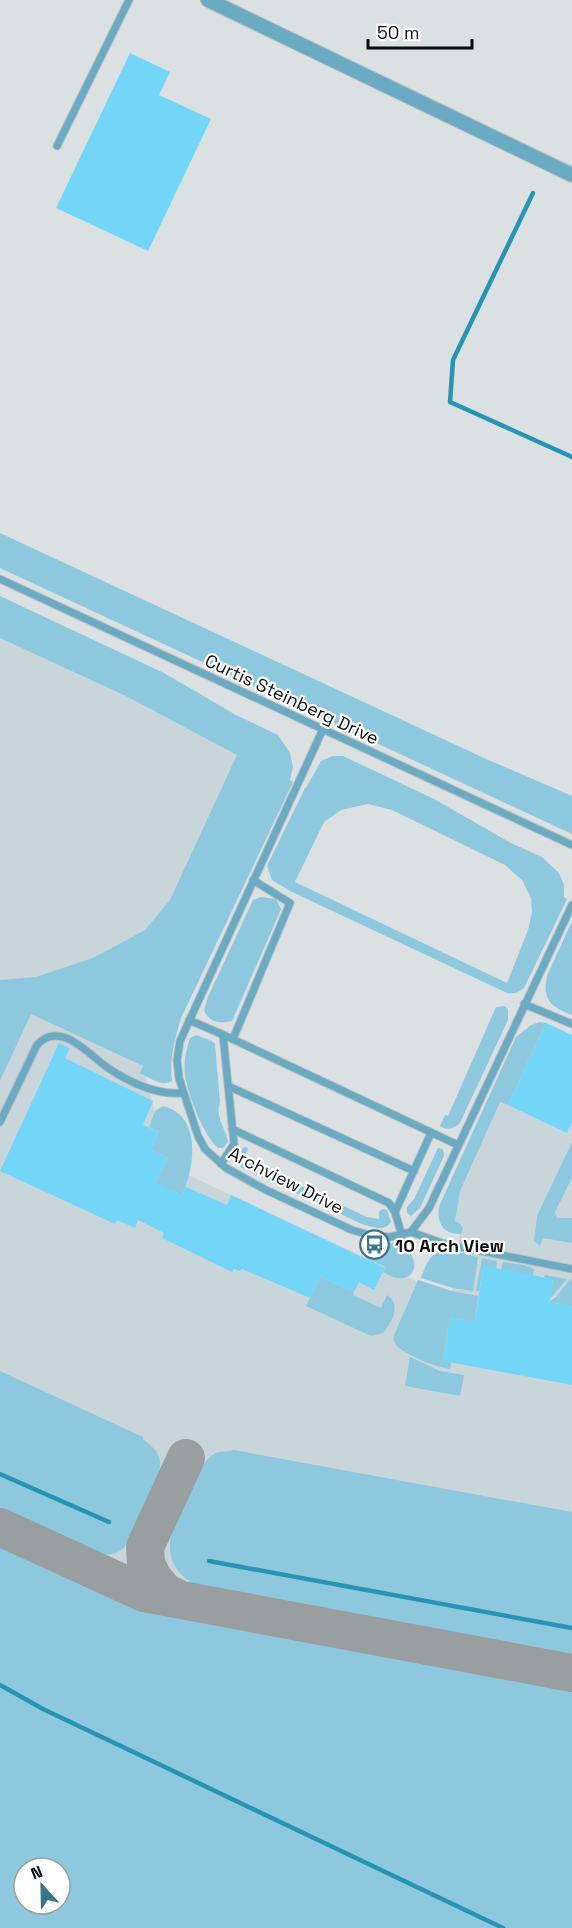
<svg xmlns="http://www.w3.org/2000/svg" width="572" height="1928" viewBox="0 0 572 1928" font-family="'Space Grotesk',sans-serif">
	<rect width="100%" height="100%" fill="#dbe1e3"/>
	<path fill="#c8d6dc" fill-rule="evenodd" d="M0,632L241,753L101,1046L143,1066L169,1166L437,1291L452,1294L460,1233L444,1227L496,1100L508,1105L546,1023L572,1035V1928H0ZM24,1868H60V1904H24Z"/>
	<path fill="#8ec8de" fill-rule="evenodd" d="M0,533L484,758L572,796V834L0,568Z
		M0,596L164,673L236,715L278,735L290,753L293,767L290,780L293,782L181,1018C175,1039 169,1058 172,1081C162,1087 150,1078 140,1073L143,1066L31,1014L0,1081V980L36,977L93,958L145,930L170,900L237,755L128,697L0,638Z
		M333,756H343L434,799L511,843L542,857L559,873L564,885V897L567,899L524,988C518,993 514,994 507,993L290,891L272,880L267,866L305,788H306L321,761ZM368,804L392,810L505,865L522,880L531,898L532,912L528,930L507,983L295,882L324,822L341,810Z
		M261,897L276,899L281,909L279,914L232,1021C220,1024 209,1023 204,1010L208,997L253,900Z
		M572,921V1015C551,1007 542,1000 547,976Z
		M504,1006L508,1009V1020L460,1123C453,1129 447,1131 440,1126L445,1115L448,1116L496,1007Z
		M540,1022L546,1023L508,1105L500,1102L460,1191L455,1221L460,1224L463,1228L461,1234C442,1235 435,1220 440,1204L516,1037L531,1025Z
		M196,1035L212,1041L215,1044L220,1102C215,1117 225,1127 228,1142L223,1148H218C204,1137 188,1094 185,1076C183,1063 186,1050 190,1038Z
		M163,1106C202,1115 195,1168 182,1195L173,1191L164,1210L147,1202L168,1158L151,1150L159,1132L149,1127L155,1111Z
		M572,1142V1178L555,1212L557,1218H572V1243L543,1238L540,1246L534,1241L537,1216Z
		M246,1147L248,1149L244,1159L367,1217L379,1219V1212L382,1209L387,1210L391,1222C384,1232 374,1227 364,1225L242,1168L239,1165V1157L243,1148Z
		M438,1148L443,1149L444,1156L420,1208L411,1216L407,1213V1207L414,1199Z
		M393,1243C427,1251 418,1294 383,1272L385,1267L365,1258C372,1244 378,1244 393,1243Z
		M449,1250L478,1257L473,1291L453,1288L421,1278C427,1262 431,1251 449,1250Z
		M482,1258L497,1261L496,1269L483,1267L479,1291H476Z
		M503,1262L524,1265L534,1269L533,1276L501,1270Z
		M545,1275L567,1279L549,1300L553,1280L544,1278Z
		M320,1277L354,1292L353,1295L381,1308L387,1295C402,1305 392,1322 383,1333L371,1336L306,1306Z
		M570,1279L572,1280V1306L549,1302L556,1297Z
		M418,1280L452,1291L478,1296L475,1322L450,1317L443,1361L451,1363L450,1369C439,1368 398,1353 394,1342C393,1338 394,1337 395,1333Z
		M410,1357L440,1371L464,1375L460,1396L405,1386Z
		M0,1371L143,1437V1439C159,1452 164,1458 157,1479L159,1481C149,1501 137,1539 120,1551C113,1555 104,1555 98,1556L0,1511Z
		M234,1450L572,1512V1656L208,1591C202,1586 191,1584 184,1577C152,1549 183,1502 197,1472C204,1466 208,1454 219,1452C224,1451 230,1452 234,1450Z
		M0,1545L139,1609L572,1687V1928H0ZM24,1868H60V1904H24Z"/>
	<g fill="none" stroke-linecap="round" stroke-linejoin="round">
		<path stroke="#2894b4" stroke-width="4.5" d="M533,193L453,360L450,402L572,457
			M0,1474L109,1522
			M209,1561L572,1628
			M0,1685L43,1709L503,1928"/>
		<path stroke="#999ea0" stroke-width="38" d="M0,1527L144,1593L572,1673
			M181,1600L165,1592L153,1578L146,1563L145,1547L186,1458"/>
	</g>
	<path fill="#73d6f8" d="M130,53L170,72L159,95L211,119L148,251L56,208Z
		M546,1023L572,1035V1122L567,1133L508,1105Z
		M59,1043L70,1048L65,1058L153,1101L143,1125L159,1132L151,1150L168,1158L156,1183L182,1195L186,1187L227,1205L231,1195L385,1268L374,1290L359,1282L354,1292L320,1277L310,1298L242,1269L240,1271L234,1269L232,1272L162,1238L164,1233L138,1220L135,1228L117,1220L115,1224L0,1171Z
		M483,1266L553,1279L549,1302L572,1306V1385L443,1361L450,1317L475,1322Z"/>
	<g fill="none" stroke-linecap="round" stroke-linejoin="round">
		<defs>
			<path id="service" d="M57,146L129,0
				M0,579L572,845
				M323,729L180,1041L177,1060L179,1078L198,1136L205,1149L226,1168L266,1190L352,1230L373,1236L390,1237L411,1232L429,1208L572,905
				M524,1004L572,1024
				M189,1020L226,1036L458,1145
				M233,1039L290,903L253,880
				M228,1086L414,1171
				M0,1122L37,1045C60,1019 89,1055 108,1068C129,1082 157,1095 182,1093
				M232,1129L389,1203L395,1212L402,1236
				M221,1164L234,1144L223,1035
				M395,1212L431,1133
				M411,1232L445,1244L572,1269"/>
			<path id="minor" d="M208,0L572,175"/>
		</defs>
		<use href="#service" stroke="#babfc1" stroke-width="9"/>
		<use href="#minor" stroke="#babfc1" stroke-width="16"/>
		<use href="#service" stroke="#6aaac2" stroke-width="7"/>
		<use href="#minor" stroke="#6aaac2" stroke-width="14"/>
	</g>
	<defs>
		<symbol id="bus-ring" viewBox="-11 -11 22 22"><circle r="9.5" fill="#fff" stroke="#38768c" stroke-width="1.5"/><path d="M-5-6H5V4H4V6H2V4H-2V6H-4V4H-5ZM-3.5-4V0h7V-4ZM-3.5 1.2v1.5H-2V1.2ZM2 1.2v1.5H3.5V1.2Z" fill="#38768c"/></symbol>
	</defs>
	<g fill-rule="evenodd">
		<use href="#bus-ring" x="358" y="1228" width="33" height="33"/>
	</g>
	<g text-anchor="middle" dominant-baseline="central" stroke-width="4.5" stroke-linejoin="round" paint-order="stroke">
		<g font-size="18" fill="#0a0c0d" stroke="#fff">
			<text transform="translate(292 699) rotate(25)">Curtis Steinberg Drive</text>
			<text transform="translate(286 1180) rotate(27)">Archview Drive</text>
		</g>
		<g font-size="18" font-weight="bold" fill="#0a0c0d" stroke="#fff" text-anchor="start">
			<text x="395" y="1245">10 Arch View</text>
		</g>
	</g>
	<g transform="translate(42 1886) rotate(338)"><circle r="28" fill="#ffffff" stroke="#9d9e9e" stroke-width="1.5"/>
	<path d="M0-4.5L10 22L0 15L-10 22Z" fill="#38768c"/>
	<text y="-9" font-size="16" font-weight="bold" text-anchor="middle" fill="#0a0c0d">N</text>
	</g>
	<path d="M368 39v9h104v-9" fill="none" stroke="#0a0c0d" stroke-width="3"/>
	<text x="377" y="39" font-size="18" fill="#0a0c0d" stroke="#ffffff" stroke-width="4.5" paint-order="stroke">50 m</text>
</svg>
